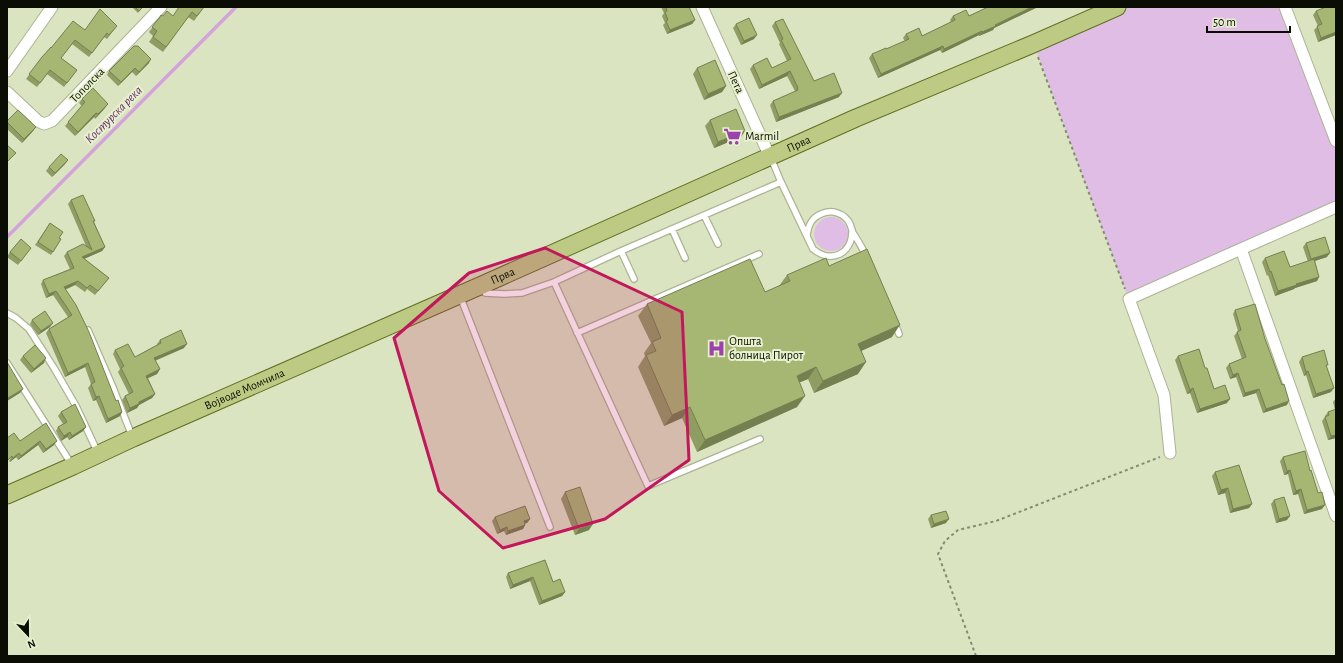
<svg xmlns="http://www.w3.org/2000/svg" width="1343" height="663" viewBox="0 0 1343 663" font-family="'Alegreya Sans',sans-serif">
	<rect width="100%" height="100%" fill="#dae4c1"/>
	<path fill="#dfbde5" d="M1112,7H1283L1336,147V208L1131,305L1033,42Z
		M814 234a17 17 0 1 1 34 0a17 17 0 1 1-34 0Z"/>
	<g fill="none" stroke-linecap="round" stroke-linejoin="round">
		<path stroke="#d3a4dc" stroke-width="3.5" d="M7,237L236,7"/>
		<defs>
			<path id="service" d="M771,158L781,182L813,249C831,264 852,254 852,231
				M704,215L718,244
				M672,229L685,258
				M807,236C808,226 811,218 821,214C831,209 845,213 850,224C851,227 852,230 853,233C858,241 863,248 866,257
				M621,251L634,279
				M554,282L648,486L760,439
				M483,287L485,293L504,294L522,293L554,282L621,251L781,182
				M460,296L550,527
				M7,313L16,318L29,329L54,368L76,406L98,453
				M895,324L899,334
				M88,330L112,385L132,436
				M577,333L759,254
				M7,363L72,465"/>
			<path id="minor" d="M702,7L770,157
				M1285,7L1336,141
				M7,71L52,7
				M7,92L38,121L44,124L52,121L161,7
				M1336,207L1241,249L1336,516
				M1170,453L1164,395L1129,299L1241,249"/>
			<g id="primary">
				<path id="s1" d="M7,495L73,466L133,438L482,285L856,118L1033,44L1117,7"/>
			</g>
		</defs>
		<use href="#service" stroke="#abb493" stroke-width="8"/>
		<use href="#minor" stroke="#abb493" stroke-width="13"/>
		<use href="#primary" stroke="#617022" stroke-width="19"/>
		<path stroke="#848b72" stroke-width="2" stroke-dasharray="3 3" stroke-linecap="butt" d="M1038,57L1125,289
			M976,656L938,554L945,541L958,530L996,521L1160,457"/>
		<use href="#service" stroke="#fff" stroke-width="5.5"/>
		<use href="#minor" stroke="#fff" stroke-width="11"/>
		<use href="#primary" stroke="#bcca84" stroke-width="17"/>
	</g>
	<path fill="#8f9d63" d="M132,7H143L138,13Z
		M204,7L194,21L188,17L163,52L149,42L153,36L149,32L160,17L173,16Z
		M661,7H689L695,20L692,24L667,34L663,25L665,23L662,16L664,13Z
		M987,7H1038L994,28L993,30L979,36V35L942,53L940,50L878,78L869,58L872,54L886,49L905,41L903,38L906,34L922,36L951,22L950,20L953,16H969L986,8Z
		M1316,11L1336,35L1318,42L1314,30L1318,26L1313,15Z
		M775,22L814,81L839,97L776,122L770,105L773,101L794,92L795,91L787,76L759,89L750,69L753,65L772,68L787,61L779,44L780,43L772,26Z
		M736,24L754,39L741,45L733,28Z
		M117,26L107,39L104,37L89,57L72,44L61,58L77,70L64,87L47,74L37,87L26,79L42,57L51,48L85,30Z
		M149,63L136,76L132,72L118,86L107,75L109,71Z
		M697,68L726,86L722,92L704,100L693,74Z
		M82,99L105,108L95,119L94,117L75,136L65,126L82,106L79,103Z
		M710,120L741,137L714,148L705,126Z
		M7,121L36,127L33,131L22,143L7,129Z
		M68,160L65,164L52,177L46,171L49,167Z
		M71,200L94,222L105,247L102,251L84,259L109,278L95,295L87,289L85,292L75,285L65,290L116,401L122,412L120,416L106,423L96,400L93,401L88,388L91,384L85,367L65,377L46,333L49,329L68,317L53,295L46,298L41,284L43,280L70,269L64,256L67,252L86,246L68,204Z
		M50,223L59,238L61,239L51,255L35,245Z
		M1306,243L1327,257L1315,261L1319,277L1317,281L1295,288L1294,289L1275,296L1268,275L1267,276L1262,262L1265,258L1290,267L1308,262L1303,247Z
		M31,248L18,265L7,257L10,252Z
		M829,266L892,337L861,351L858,374L814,393L808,379L800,382L797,407L697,452L682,418L664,426L638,367L645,356L644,353L651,343L638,316L647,304L765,292L779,286L787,275Z
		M1235,310L1265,339L1287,405L1263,413L1256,393L1243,397L1236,377L1230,379L1226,368L1229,364L1242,359L1234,336L1238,331L1233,314Z
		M32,320L50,327L38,335L30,324Z
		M160,340L184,348L155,361L160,369L157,374L148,378L155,394L152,398L139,405L137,408L127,413L122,400L125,396L129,394L118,372L120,369L113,354L115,350L135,357L157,345V344Z
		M23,356L44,363L31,373L20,360Z
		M1178,356L1205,368L1214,389L1227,403L1197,413L1190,393L1187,394L1175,360Z
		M1302,357L1331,392L1313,398L1306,375L1304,376L1299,362Z
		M1336,398V438L1328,440L1322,421L1325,417V416L1328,412L1335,410L1333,402Z
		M61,412L86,427L83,431L69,440L67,437L61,441L56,431L58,427L63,424L58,416Z
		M46,423L54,445L43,453L38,445L18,460L16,457L10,462L9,461L20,441Z
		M1283,457L1310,471L1322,509L1304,514L1298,494L1293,495L1288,474L1284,475L1280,461Z
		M1215,472L1252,504L1249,508L1230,513L1225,493L1218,495L1212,476Z
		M565,492L589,530L575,535L561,499Z
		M1274,500L1287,520L1276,523L1271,504Z
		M931,515L946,523L931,528L928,519Z
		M495,517L530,519L527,523H525V525L523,529L506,535L504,531L497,534L492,521Z
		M545,560L553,582L565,592L562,596L539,605L530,581L510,589L506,577L508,573Z"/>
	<path fill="#748050" d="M1032,7H1038L994,28L993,30L979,36L982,32Z
		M695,20L692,24L667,34L670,30Z
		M982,31L979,35L942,53L944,49Z
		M1336,32V35L1318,42L1321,38Z
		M757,35L754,39L741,45L744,41Z
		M943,46L940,50L878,78L881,74Z
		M151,59L149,63L136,76L139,72Z
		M135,68L132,72L118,86L121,82Z
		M790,71L787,76L759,89L762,85Z
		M726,86L722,92L704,100L708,94Z
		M842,93L839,97L776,122L779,117Z
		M108,104L105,108L95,119L98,114Z
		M96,113L94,117L75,136L78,132Z
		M36,127L33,131L22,143L24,139Z
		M745,131L741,137L714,148L718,142Z
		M68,160L65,164L52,177L55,173Z
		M105,247L102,251L79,261L82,257Z
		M1330,253L1327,257L1308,263L1311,259Z
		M1319,277L1317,281L1295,288L1294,289L1275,296L1278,291L1296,284Z
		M78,281L75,285L61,291L64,287Z
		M56,291L53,295L46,298L49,294Z
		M53,323L50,327L38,335L41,331Z
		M900,325L892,337L850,356L858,344Z
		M187,344L184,348L151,362L154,358Z
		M46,358L44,363L31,373L34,369Z
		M866,362L858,374L814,393L823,381Z
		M88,363L85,367L65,377L68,373Z
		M816,367L808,379L789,387L797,376Z
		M160,369L157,374L144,380L146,376Z
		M1308,371L1306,375L1304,376L1306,372Z
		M1238,373L1236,377L1230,379L1233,375Z
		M1193,388L1190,393L1187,394L1190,390Z
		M1334,388L1331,392L1313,398L1316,394Z
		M23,389L20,393L7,401L8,398Z
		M1259,389L1256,393L1243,397L1245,393Z
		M155,394L152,398L139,405L137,408L127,413L130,408L139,402Z
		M99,396L96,400L93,401L96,397Z
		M805,396L797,407L697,452L705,440Z
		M1230,399L1227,403L1197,413L1200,409Z
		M1289,401L1287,405L1263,413L1266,409Z
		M690,407L682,418L664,426L672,415Z
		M122,412L120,416L106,423L108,419Z
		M86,427L83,431L69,440L72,436Z
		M70,432L67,437L61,441L64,436Z
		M1336,435V438L1328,440L1331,436Z
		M40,441L38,445L18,460L21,456Z
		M57,441L54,445L43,453L46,449Z
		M19,453L16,457L10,462L13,458Z
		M1290,470L1288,474L1284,475L1287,471Z
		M1228,488L1225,493L1218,495L1221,490Z
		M1301,489L1298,494L1293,495L1296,491Z
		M1252,504L1249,508L1230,513L1233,509Z
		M1325,505L1322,509L1304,514L1307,510Z
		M1290,516L1287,520L1276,523L1279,519Z
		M530,519L527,523L521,525L524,521Z
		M949,519L946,523L931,528L934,524Z
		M593,524L589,530L575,535L579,529Z
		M525,525L523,529L506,535L508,531Z
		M507,527L504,531L497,534L500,530Z
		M533,577L530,581L510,589L513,585Z
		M565,592L562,596L539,605L542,601Z"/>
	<path fill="#a6b773" stroke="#748050" d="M135,7H143L139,11Z
		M179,7H204L197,16L192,12L166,47L153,37L157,31L152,27L160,17L161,15L163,16L167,11L173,16Z
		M666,7H689L695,20L670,30L666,21L668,20L665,12L667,11Z
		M988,7H1032L995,25L996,26L982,32V31L944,49L943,46L881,74L872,54L886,48V49L909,39L906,34L919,28L922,36L955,20L953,16L966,10L969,16Z
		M1326,7H1336V32L1321,38L1317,26L1322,24L1316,11Z
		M100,9L117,26L109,35L107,33L92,53L75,40L61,58L77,70L67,83L50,70L40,83L29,74L42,57L51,47V48L73,21L85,30Z
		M749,18L757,35L744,41L736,24Z
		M783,19L814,81L834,73L842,93L779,117L773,101L798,90L797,88H798L790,71L762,85L753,65L767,58L772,68L791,59L781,40L783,39L775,22Z
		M134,46H138L151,59L139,72L135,68L121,82L109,71Z
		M715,60L726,86L708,94L697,68Z
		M93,88L108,104L98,114L96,113L78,132L68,122L85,102L82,99Z
		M736,109L745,131L718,142L710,120Z
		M18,110L36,127L24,139L7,122V121Z
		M7,145L16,153L7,162Z
		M61,154L68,160L55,173L49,167Z
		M83,195L95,221H93L105,247L82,257L109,278L98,291L90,285L87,288L78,281L64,287L76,305L89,332L116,401L118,400L122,412L108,419L99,396L96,397L91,384L95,382L88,363L68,373L49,329L72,315L56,291L49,294L43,280L74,268L67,252L83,244L92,250L71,200Z
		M50,223L63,232L59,238L61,239L53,252L38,242Z
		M1325,237L1330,253L1311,259L1306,243Z
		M21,239L31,248L21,261L10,252Z
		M867,249L900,325L858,344L866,362L823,381L816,367L797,376L805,396L705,440L690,407L672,415L646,355L656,351L652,342L661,338L647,304L750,259L765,292L790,281L787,275L826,258L829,266Z
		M1284,251L1290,267L1314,259L1319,277L1296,284L1297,285L1278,291L1271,271L1270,272L1265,258Z
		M1255,304L1265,339L1282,385L1284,384L1289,401L1266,409L1259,389L1245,393L1238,373L1233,375L1229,364L1246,357L1237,332L1241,330L1235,310Z
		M45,311L53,323L41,331L32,320Z
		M181,330L187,344L154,358L160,369L146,376L155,394L139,402V404L130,408L125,396L133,392L121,368L124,366L115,350L128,344L135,357L161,343L160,340Z
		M35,345L46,358L34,369L23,356Z
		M1199,349L1205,368H1207L1214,389L1225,385L1230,399L1200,409L1193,388L1190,390L1178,356Z
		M1324,350L1328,365H1326L1334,388L1316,394L1308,371L1306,372L1302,357Z
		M7,362L23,389L8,398L7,397Z
		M75,404L86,427L72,436L70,432L64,436L58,427L67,422L61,412Z
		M1336,409V435L1331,436L1325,417L1329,415L1328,412Z
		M46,423L57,441L46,449L40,441L21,456L19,453L13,458L12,456L7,461V438L14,433L20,441Z
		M1305,451L1310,471L1311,470L1318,493L1322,492L1325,505L1307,510L1301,489L1296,491L1290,470L1287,471L1283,457Z
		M1239,465L1252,504L1233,509L1228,488L1221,490L1215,472Z
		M580,487L593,524L579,529L565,492Z
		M1284,497L1290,516L1279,519L1274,500Z
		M525,506L530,519L524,521L525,525L508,531L507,527L500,530L495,517Z
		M946,511L949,519L934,524L931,515Z
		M545,560L553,582L560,579L565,592L542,601L533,577L513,585L508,573Z"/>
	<path fill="#c2185b" fill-opacity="0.2" stroke="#c2185b" stroke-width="3" stroke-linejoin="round" d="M545,248L682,312L689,460L605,519L503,548L439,491L394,338L469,273Z"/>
	<defs>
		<symbol id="supermarket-bare" viewBox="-9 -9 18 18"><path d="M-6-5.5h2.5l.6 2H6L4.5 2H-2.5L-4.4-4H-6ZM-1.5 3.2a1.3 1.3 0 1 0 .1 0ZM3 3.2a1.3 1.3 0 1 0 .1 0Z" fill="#9c42ad" stroke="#e8f1ce" stroke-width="2.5" paint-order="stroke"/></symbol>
		<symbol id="hospital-bare" viewBox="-9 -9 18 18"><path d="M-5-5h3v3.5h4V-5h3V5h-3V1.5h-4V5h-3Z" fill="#9c42ad" stroke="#e8f1ce" stroke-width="2.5" paint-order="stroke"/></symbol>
	</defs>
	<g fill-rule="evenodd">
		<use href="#supermarket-bare" x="720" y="124" width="25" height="25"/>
		<use href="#hospital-bare" x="704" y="336" width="25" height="25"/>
	</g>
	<g text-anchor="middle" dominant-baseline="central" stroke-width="4" stroke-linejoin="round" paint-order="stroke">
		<g font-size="12" fill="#0a0d03" stroke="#e8f1ce">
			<text transform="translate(736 82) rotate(65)">Пета</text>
			<text transform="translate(87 85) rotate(-46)">Тополска</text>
			<text stroke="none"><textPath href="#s1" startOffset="866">Прва</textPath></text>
			<text stroke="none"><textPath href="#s1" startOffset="542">Прва</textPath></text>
			<text stroke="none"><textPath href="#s1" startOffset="260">Војводе Момчила</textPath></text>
		</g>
		<g font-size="12" fill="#0a0d03" stroke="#e8f1ce" text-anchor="start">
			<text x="745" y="136">Marmil</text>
			<text x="729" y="341">Општа<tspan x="729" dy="14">болница Пирот</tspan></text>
		</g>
		<g font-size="13" font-style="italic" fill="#642c6f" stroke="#e8f1ce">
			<text transform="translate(114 115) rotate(-45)">Костурска река</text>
		</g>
	</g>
	<rect width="1343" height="663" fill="none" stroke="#0a0d03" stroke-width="16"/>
	<g transform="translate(28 635) rotate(158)" stroke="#e8f1ce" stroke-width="3" paint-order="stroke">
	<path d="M0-3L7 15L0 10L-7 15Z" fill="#0a0d03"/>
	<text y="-6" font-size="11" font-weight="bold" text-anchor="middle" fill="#0a0d03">N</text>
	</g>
	<path d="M1207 26v6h83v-6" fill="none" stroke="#0a0d03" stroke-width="2"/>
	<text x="1213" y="26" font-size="12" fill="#0a0d03" stroke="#e8f1ce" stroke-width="3" paint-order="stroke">50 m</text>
</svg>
